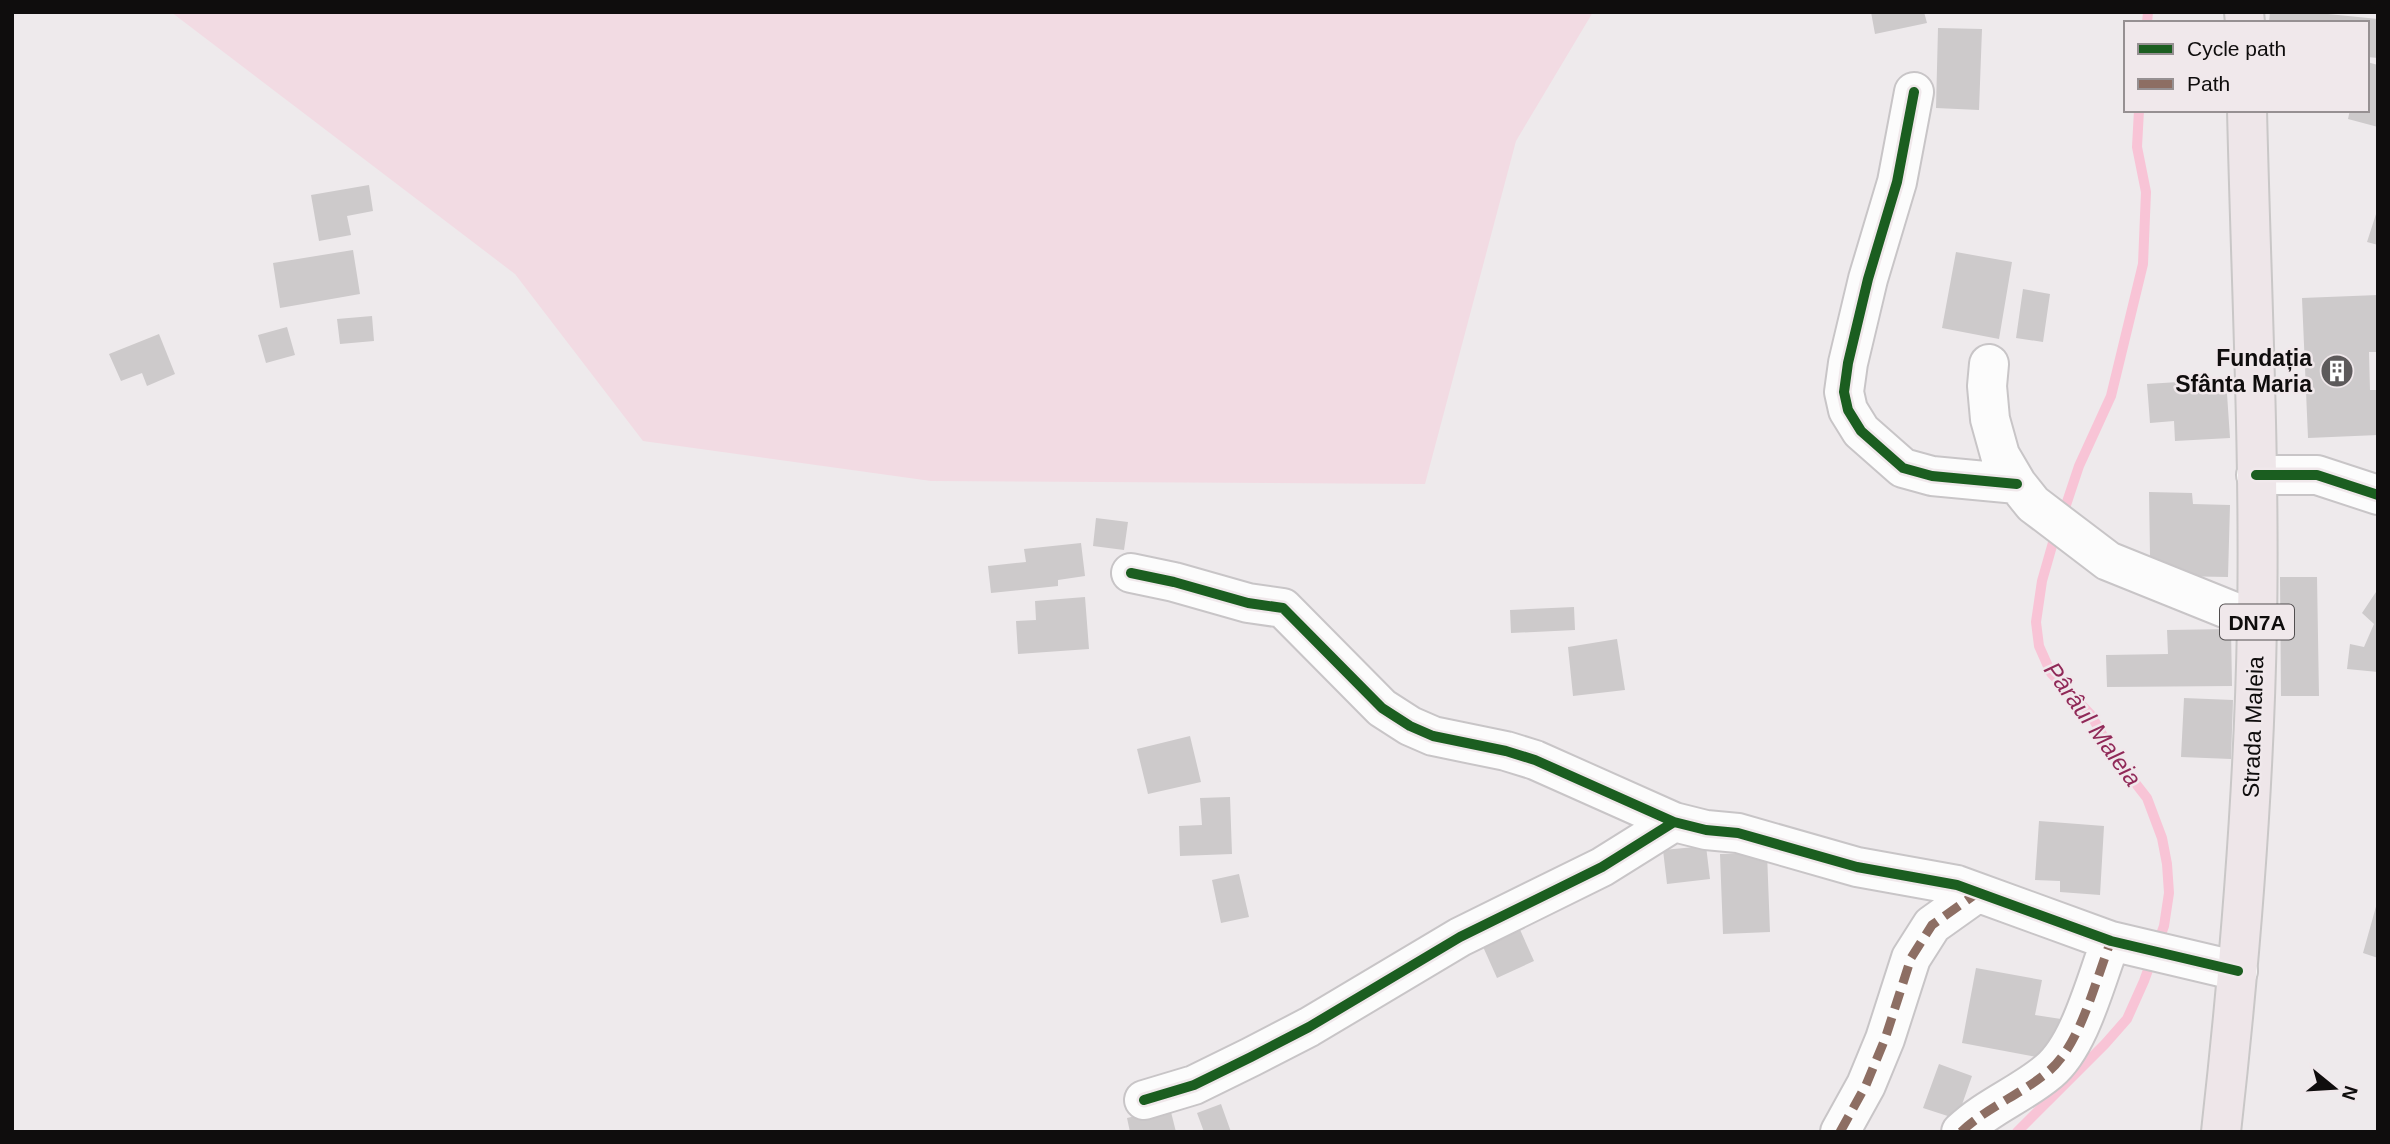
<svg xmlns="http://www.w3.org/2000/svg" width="2390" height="1144" viewBox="0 0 2390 1144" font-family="Arial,sans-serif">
	<rect width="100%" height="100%" fill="#eeeaec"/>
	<path fill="#f2dbe3" d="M171,12H1593L1516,141L1425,484L931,481L643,441L515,274Z"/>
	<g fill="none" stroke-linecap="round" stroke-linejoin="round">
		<path stroke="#f8c4d6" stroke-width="10" d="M2147,23L2148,12
			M2062,517L2079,466L2111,396L2143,264L2146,192L2137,147L2139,110
			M2017,1132L2105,1044L2127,1019L2144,981L2164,926L2169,893L2167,864L2162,838L2147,798L2115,757L2091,715L2051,673L2039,646L2036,622L2042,581L2056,532"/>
	</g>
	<path fill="#cdcacb" d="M1871,12H1924L1927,23L1875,34Z
		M2270,12H2308L2378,19V58L2367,57V23H2269Z
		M1938,28L1982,29L1979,110L1936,108Z
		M2367,62L2378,65V127L2348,119L2350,110H2367Z
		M369,185L373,211L347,216L351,235L319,241L311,195Z
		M2377,211H2378V245L2367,242Z
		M353,250L360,294L280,308L273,263Z
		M1956,252L2012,262L1999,339L1942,328Z
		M2023,289L2050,294L2043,342L2016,338Z
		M2378,295V352H2369L2370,390H2378V435L2308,438L2302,298Z
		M372,316L374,341L340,344L337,319Z
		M287,327L295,355L266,363L258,335Z
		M159,334L175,374L147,386L142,373L121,381L109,354Z
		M2226,379L2230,438L2175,441L2174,421L2150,423L2147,384Z
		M2149,492L2192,493L2193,504L2230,505L2228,577L2173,576L2150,556Z
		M1096,518L1128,522L1124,550L1093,546Z
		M1081,543L1085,576L1058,580V586L991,593L988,566L1026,562L1024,549Z
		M2280,577H2317L2319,696H2281Z
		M2378,589V672L2347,669L2350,644L2364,647L2374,624L2362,613Z
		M1085,597L1089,649L1018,654L1016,621L1036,620L1035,601Z
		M1574,607L1575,630L1511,633L1510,610Z
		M2231,629L2232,686L2107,687L2106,655L2168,654L2167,630Z
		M1617,639L1625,690L1573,696L1568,647Z
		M2184,698L2233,700L2231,759L2181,757Z
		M1190,736L1201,782L1148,794L1137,749Z
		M1230,797L1232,854L1180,856L1179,826L1202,825L1200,798Z
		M2039,821L2104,826L2100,895L2060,892V881L2035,880Z
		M1706,846L1710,879L1667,884L1663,850Z
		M1767,853L1770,932L1723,934L1720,854Z
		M1239,874L1249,917L1221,923L1212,880Z
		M2377,903H2378V958L2363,953Z
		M1517,923L1534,961L1497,978L1480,940Z
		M1976,968L2042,980L2035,1015L2061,1019L2053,1060L1962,1043Z
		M1939,1064L1972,1076L1957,1119L1923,1108Z
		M1221,1104L1231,1132H1204L1197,1113Z
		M1170,1108L1176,1132H1130L1127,1118Z"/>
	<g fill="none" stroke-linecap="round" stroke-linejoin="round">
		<defs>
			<path id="minor" d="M1914,92L1897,182L1868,279L1848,363L1844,392L1848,410L1861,431L1903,468L1932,476L2017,484
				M1989,364L1987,386L1990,419L2000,455L2017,484L2033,504L2108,561L2257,621
				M2256,475H2317L2378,495
				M1131,573L1174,582L1248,603L1283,608L1382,708L1410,726L1433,736L1506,751L1535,760L1674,822L1706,830L1738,833L1857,867L1957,885L2111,941L2238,971
				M1144,1100L1194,1085L1251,1057L1309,1027L1460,937L1602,867L1674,822
				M1840,1132L1866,1085L1885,1039L1911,958L1932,925L1977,893
				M1961,1132C1987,1107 2022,1094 2049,1071C2081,1044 2096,978 2111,941"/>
			<path id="major" d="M2244,12L2245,23
				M2221,1132C2240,963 2254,794 2257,624C2260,453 2251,281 2247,110"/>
		</defs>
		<use href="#minor" stroke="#c8c5c7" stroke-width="42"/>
		<use href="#major" stroke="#c9c7c7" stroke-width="42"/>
		<use href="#minor" stroke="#fcfcfc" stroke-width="38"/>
		<use href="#major" stroke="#eee6e9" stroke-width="38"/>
		<path stroke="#8d6e63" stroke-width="9" stroke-dasharray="18 9" stroke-linecap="butt" d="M1840,1132L1866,1085L1885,1039L1911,958L1932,925L1977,893
			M1961,1132C1987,1107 2022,1094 2049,1071C2081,1044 2096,978 2111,941"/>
		<defs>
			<path id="cycleway" d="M1914,92L1897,182L1868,279L1848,363L1844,392L1848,410L1861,431L1903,468L1932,476L2017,484
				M2256,475H2317L2378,495
				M1131,573L1174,582L1248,603L1283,608L1382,708L1410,726L1433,736L1506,751L1535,760L1674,822L1706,830L1738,833L1857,867L1957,885L2111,941L2238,971
				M1144,1100L1194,1085L1251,1057L1309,1027L1460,937L1602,867L1674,822"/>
		</defs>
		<use href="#cycleway" stroke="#f0e8eb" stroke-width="15"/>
		<use href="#cycleway" stroke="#1b5e20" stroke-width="10"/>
	</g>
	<defs>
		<symbol id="building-disc" viewBox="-11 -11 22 22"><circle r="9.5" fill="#5d5a5b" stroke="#f0e8eb"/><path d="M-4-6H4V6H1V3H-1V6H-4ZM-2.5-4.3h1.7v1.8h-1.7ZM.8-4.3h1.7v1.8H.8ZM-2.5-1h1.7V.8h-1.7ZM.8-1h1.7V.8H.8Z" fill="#fff"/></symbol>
	</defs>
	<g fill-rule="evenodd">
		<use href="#building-disc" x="2318" y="352" width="38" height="38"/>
	</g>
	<g text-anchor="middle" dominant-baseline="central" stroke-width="5" stroke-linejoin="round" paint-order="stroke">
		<rect fill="#f0e8eb" stroke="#524f50" stroke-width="2" x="2220" y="604.5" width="74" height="35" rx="5"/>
		<g font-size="21" font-weight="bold" fill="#0f0d0d">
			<text x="2257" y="622">DN7A</text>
		</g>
		<g font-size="23" font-weight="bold" fill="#0f0d0d" stroke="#f0e8eb" text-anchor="end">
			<text x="2312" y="358">Fundația<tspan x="2312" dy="26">Sfânta Maria</tspan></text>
		</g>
		<g font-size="23" fill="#0f0d0d" stroke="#f0e8eb">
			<text transform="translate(2253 727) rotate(-88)">Strada Maleia</text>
		</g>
		<g font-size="24" font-style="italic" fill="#902958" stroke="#f0e8eb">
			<text transform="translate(2093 724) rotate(54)">Pârâul Maleia</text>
		</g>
	</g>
	<rect width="2390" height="1144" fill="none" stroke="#0f0d0d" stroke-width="28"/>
	<rect x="2124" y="21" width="245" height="91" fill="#f0e8eb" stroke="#969092" stroke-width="2"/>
	<rect x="2138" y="44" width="35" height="10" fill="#1b5e20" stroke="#969092" stroke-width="2"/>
	<text x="2187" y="56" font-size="21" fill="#0f0d0d">Cycle path</text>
	<rect x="2138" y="79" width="35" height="10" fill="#8d6e63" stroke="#969092" stroke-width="2"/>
	<text x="2187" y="91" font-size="21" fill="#0f0d0d">Path</text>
	<g transform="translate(2334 1088) rotate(108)" stroke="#f0e8eb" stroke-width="5" paint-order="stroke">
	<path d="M0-5L12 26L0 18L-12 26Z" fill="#0f0d0d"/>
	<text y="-10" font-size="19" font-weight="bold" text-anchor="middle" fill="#0f0d0d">N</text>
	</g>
</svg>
